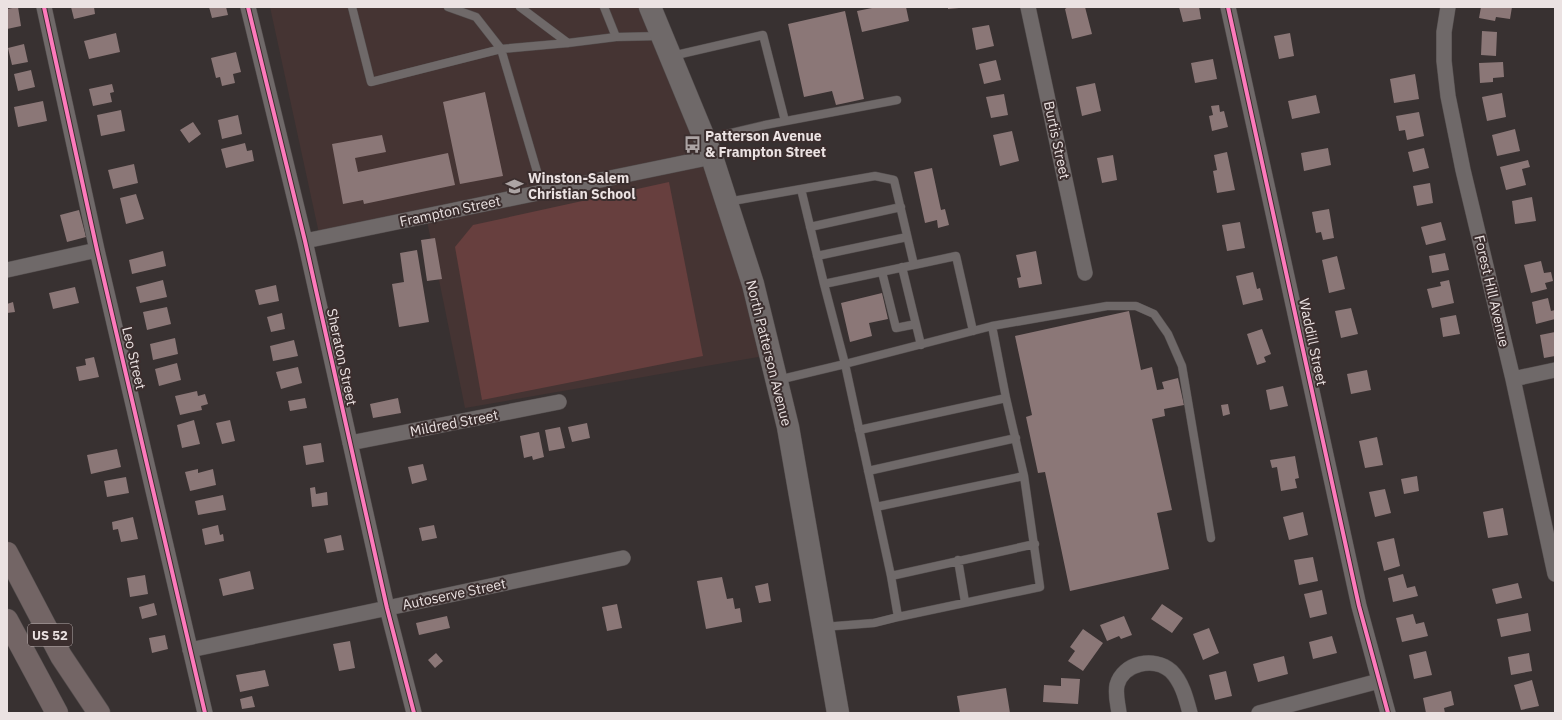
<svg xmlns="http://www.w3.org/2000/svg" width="1562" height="720" viewBox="0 0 1562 720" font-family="'IBM Plex Sans',sans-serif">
	<rect width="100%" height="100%" fill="#383131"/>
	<path fill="#453433" d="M270,7H650L770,355L465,408L426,216L320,238Z"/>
	<path fill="#673f3e" d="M669,182L703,356L482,400L455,247L473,225Z"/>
	<path fill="#8b7777" d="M18,7L21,26L7,29V9Z
		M71,7H94L95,14L74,19Z
		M209,7H226L228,15L212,18Z
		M877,7H906L909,21L862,32L857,11Z
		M948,7H959V8L948,9Z
		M1068,7H1085L1092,34L1072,39L1065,9Z
		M1179,7H1199L1201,19L1183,22Z
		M1481,7H1512L1510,19L1496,17L1495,21L1479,18Z
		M845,11L864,99L836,105L832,91L804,97L788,24Z
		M989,25L994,46L976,50L972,28Z
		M1482,31L1497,32L1496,56L1481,55Z
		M116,33L120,52L89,59L84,41Z
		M1290,33L1294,56L1279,59L1274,36Z
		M24,44L28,62L12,65L8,48Z
		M236,52L241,72L233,74L235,83L222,86L220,77L216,78L211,58Z
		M1213,59L1217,79L1195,83L1191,63Z
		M996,60L1001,80L984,84L979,64Z
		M1503,62L1504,77L1493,78V82L1480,83L1479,63Z
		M31,70L35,87L18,91L14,74Z
		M1415,74L1419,99L1394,103L1390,79Z
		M1095,83L1101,111L1082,116L1076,87Z
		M112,84L114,92L110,93L112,102L93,106L89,89Z
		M485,92L503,176L460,184L443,102Z
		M1502,93L1506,117L1487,121L1482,97Z
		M1004,94L1008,115L991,118L986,97Z
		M1316,95L1320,113L1292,119L1288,101Z
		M43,101L47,121L18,127L14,107Z
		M1219,105L1220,112L1224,111L1228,127L1212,131L1209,116L1213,115L1211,106Z
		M121,110L125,131L101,136L97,115Z
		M1419,112L1424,136L1407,140L1405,130L1399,131L1396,116Z
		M238,115L242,134L222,139L218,120Z
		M193,122L201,134L189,143L180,130Z
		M1515,129L1520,151L1497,156L1492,135Z
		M1012,131L1019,161L1000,166L993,135Z
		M382,135L386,152L355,158L358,172L448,153L455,185L364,204L363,200L343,204L332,144Z
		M245,143L247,151L252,150L254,161L226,168L221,149Z
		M1328,148L1331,165L1304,171L1301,153Z
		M1424,148L1429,168L1413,172L1408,152Z
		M1227,152L1235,190L1217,193L1213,171L1217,170L1214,155Z
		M1113,155L1117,180L1102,183L1097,158Z
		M1528,160L1530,167L1522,169L1526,185L1506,190L1500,167Z
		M134,164L138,183L113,189L108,170Z
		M932,168L941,210L945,209L949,225L938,228L937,220L925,223L914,172Z
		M1430,183L1433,203L1417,206L1413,186Z
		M136,194L144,219L126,224L120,198Z
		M1532,197L1536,221L1515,224L1512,201Z
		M1329,209L1334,238L1323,240L1321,232L1316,233L1312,212Z
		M79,210L86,237L67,242L60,215Z
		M1240,222L1245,248L1227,251L1222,225Z
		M1441,222L1446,240L1426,245L1421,227Z
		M435,238L442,279L427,281L421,240Z
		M417,250L429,322L399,327L392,284L404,282L400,253Z
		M163,251L166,266L132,274L129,260Z
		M1036,251L1042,284L1019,288L1017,278L1021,277L1016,255Z
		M1445,253L1449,270L1432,273L1429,256Z
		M1337,256L1345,289L1329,293L1322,260Z
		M1541,261L1544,273L1551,272L1553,281L1545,283L1547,289L1531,293L1524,265Z
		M1253,272L1257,289L1260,288L1263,300L1243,305L1236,276Z
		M163,280L167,297L140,303L136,287Z
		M1449,280L1454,303L1432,308L1427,289L1441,286L1440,282Z
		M276,285L279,301L259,305L255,290Z
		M75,287L79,303L53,309L49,293Z
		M882,293L888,319L869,323L872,336L850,342L841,303Z
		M1548,298L1551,311L1555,310V319L1536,324L1532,302Z
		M13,302L15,312L7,313V304Z
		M167,307L171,324L147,330L143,312Z
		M1351,308L1358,334L1341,338L1335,311Z
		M1129,311L1141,370L1152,367L1157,390L1164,389L1162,382L1178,378L1184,405L1164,409L1165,416L1152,419L1172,510L1157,513L1169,569L1070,591L1045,472L1038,473L1026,417L1032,415L1015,336Z
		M282,313L285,329L271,332L267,317Z
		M1456,315L1460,334L1443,337L1440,318Z
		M1262,329L1271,354L1264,357L1266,362L1257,365L1247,334Z
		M1555,332V356L1544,358L1540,335Z
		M175,338L178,354L153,360L150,344Z
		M294,340L298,356L273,361L270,346Z
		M94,357L99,377L79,381L76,367L86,365L85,359Z
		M177,363L181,380L159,386L155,369Z
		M298,367L302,383L281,389L276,372Z
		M1367,370L1371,390L1351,394L1347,374Z
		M1283,386L1288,406L1270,410L1266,390Z
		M197,391L198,396L205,394L208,404L201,406L202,410L180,415L175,396Z
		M305,398L307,408L290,411L288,401Z
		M398,398L401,413L373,418L370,404Z
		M1228,404L1230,414L1223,416L1221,405Z
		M194,420L200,444L182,448L177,425Z
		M230,420L235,441L222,444L216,423Z
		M587,423L590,438L572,442L568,427Z
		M560,427L565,448L549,451L545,430Z
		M539,432L544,457L533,460L532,456L524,458L520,436Z
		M1377,437L1383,465L1365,468L1359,441Z
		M321,443L324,462L306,465L303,446Z
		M117,449L121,467L91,474L87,455Z
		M1295,456L1299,478L1295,479L1297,488L1281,491L1277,467L1272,468L1270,460Z
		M423,464L427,480L412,484L408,467Z
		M198,469V473L213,469L216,485L190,491L185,472Z
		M1417,476L1419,491L1404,494L1401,479Z
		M126,477L129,493L107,497L104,481Z
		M315,487L316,494L327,492L328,505L312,507L310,488Z
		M1385,489L1391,513L1375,517L1369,492Z
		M223,495L226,510L198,515L195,501Z
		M1503,508L1508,535L1488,538L1483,512Z
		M1303,512L1308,535L1289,540L1283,517Z
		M133,517L138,539L121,542L118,529L113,530L112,522Z
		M218,525L220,535L223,534L224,541L205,545L202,529Z
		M434,525L437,538L422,541L419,528Z
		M341,535L344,550L327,553L324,539Z
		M1394,538L1400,566L1384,571L1377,542Z
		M1313,557L1318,581L1299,585L1294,560Z
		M250,571L254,589L223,596L219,579Z
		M1403,574L1407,588L1415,586L1418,596L1393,602L1388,578Z
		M145,575L148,594L130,597L127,578Z
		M722,577L727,599L733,598L735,609L740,608L742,622L706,629L697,581Z
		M768,583L771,601L759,603L755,586Z
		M1518,583L1522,598L1496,604L1492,589Z
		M1322,590L1327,614L1310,618L1304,594Z
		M154,603L157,615L142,619L139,607Z
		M617,604L622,628L607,631L602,607Z
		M1162,604L1183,618L1172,633L1151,619Z
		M1528,613L1531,631L1501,637L1497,619Z
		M1413,614L1416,624L1424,622L1428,636L1402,642L1396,618Z
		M447,616L450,628L419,635L416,623Z
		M1124,616L1132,635L1121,639L1119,636L1107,641L1100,625Z
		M1209,628L1219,653L1203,660L1193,634Z
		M1083,629L1103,643L1083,671L1068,661L1075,651L1070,647Z
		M165,635L168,649L152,653L149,638Z
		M1332,636L1337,653L1313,659L1309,642Z
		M350,641L355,668L339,671L333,644Z
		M1426,651L1432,675L1414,679L1409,655Z
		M436,653L443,661L435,668L428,660Z
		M1529,653L1532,671L1511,675L1508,657Z
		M1284,656L1288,674L1258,682L1253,664Z
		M265,670L269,686L240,692L236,675Z
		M1226,671L1232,696L1215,700L1209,675Z
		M1061,678L1080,679L1078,704L1043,702L1044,685L1061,686Z
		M1532,680L1539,706L1521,710L1514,685Z
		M1006,688L1010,713H960L957,696Z
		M1451,691L1454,705L1444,708L1445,713H1426L1423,698Z
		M252,696L255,707L242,709L240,699Z"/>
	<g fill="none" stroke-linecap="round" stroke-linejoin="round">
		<defs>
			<path id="service" d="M352,7L371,82L501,49L476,17L448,7
				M520,7L568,43
				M604,7L616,37
				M672,56L763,35L785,121
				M706,139L765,125L897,100
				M801,189L824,284
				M543,192L501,49L568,43L616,37L661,36
				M727,202L875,176L894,180L914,265L824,284L845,364L778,380
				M810,227L901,207
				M817,256L907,237
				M914,265L956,256L973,331
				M902,267L921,345
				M882,272L896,328L916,324
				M859,430L1006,398
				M868,471L1016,438
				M876,507L1024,476
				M958,560L965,602
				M891,576L1035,544
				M898,617L1040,587L1024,476L1006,398L992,326
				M823,627L874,623L898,617L891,576L845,364L992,326L1107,306H1136L1154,314L1168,334L1182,366L1211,538"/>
			<path id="minor" d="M44,7L97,250L205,713
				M248,7L305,241L387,608L414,713
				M1028,7L1085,273
				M1228,7L1359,606L1388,713
				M1448,7L1444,32V61L1448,96L1463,170L1513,379L1555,574
				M305,241L712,157
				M7,270L97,250
				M1513,379L1555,370
				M350,443L559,402
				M190,650L623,558
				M1119,713C1118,704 1115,695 1117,685C1123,663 1154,656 1171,671C1182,682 1186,698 1190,713
				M1259,713L1379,681"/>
			<path id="secondary" d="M650,7L712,157L753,284L788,427L838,713"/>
			<path id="motorway" d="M7,553L61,656L99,713
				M7,620L57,713"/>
		</defs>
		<use href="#service" stroke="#544e4e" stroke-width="9"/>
		<use href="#minor" stroke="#544e4e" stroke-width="16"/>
		<use href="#secondary" stroke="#544e4e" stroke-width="23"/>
		<use href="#motorway" stroke="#544e4e" stroke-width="23"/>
		<use href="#service" stroke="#6f6969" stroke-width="8"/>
		<use href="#minor" stroke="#6f6969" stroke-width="15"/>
		<use href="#secondary" stroke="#6f6969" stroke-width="22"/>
		<use href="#motorway" stroke="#736565" stroke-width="22"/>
		<defs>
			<path id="cycleway" d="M44,7L97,250L205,713
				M248,7L305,241L387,608L414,713
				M1228,7L1359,606L1388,713"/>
		</defs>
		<use href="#cycleway" stroke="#3b2e2e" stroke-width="6"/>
		<use href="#cycleway" stroke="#fd7abc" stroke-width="4"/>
	</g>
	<defs>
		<symbol id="bus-bare" viewBox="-9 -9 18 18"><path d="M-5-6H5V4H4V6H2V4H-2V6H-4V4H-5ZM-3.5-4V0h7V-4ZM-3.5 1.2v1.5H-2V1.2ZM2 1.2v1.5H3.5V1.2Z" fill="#aca4a4" stroke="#3b2e2e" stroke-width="2.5" paint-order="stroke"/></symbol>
		<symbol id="school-bare" viewBox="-9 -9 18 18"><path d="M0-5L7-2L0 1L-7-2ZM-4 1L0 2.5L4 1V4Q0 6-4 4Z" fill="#aca4a4" stroke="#3b2e2e" stroke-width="2.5" paint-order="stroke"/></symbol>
	</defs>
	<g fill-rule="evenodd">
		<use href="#bus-bare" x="680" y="132" width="25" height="25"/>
		<use href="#school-bare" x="502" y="174" width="25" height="25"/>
	</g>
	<g text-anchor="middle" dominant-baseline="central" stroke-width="4" stroke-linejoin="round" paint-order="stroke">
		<rect fill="#3b2e2e" stroke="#b6acac" stroke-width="1" x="28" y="624" width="44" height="22" rx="3"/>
		<g font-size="13" font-weight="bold" fill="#ebe2e2">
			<text x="50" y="635">US 52</text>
		</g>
		<g font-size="14" font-weight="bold" fill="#ebe2e2" stroke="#3b2e2e" text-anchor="start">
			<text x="705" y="136">Patterson Avenue<tspan x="705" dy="16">&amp; Frampton Street</tspan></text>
			<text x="528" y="178">Winston-Salem<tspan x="528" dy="16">Christian School</tspan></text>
		</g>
		<g font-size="14" fill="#ebe2e2" stroke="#3b2e2e">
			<text transform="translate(1057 140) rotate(78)">Burtis Street</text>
			<text transform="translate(450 211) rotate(-12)">Frampton Street</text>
			<text transform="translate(1492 291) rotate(77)">Forest Hill Avenue</text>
			<text transform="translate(1313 342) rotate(78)">Waddill Street</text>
			<text transform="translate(769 353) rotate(76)">North Patterson Avenue</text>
			<text transform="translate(342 357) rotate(78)">Sheraton Street</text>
			<text transform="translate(134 358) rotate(77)">Leo Street</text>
			<text transform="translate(454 423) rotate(-11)">Mildred Street</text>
			<text transform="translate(454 594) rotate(-12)">Autoserve Street</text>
		</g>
	</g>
	<rect width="1562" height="720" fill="none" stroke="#ebe2e2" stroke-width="16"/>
</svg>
